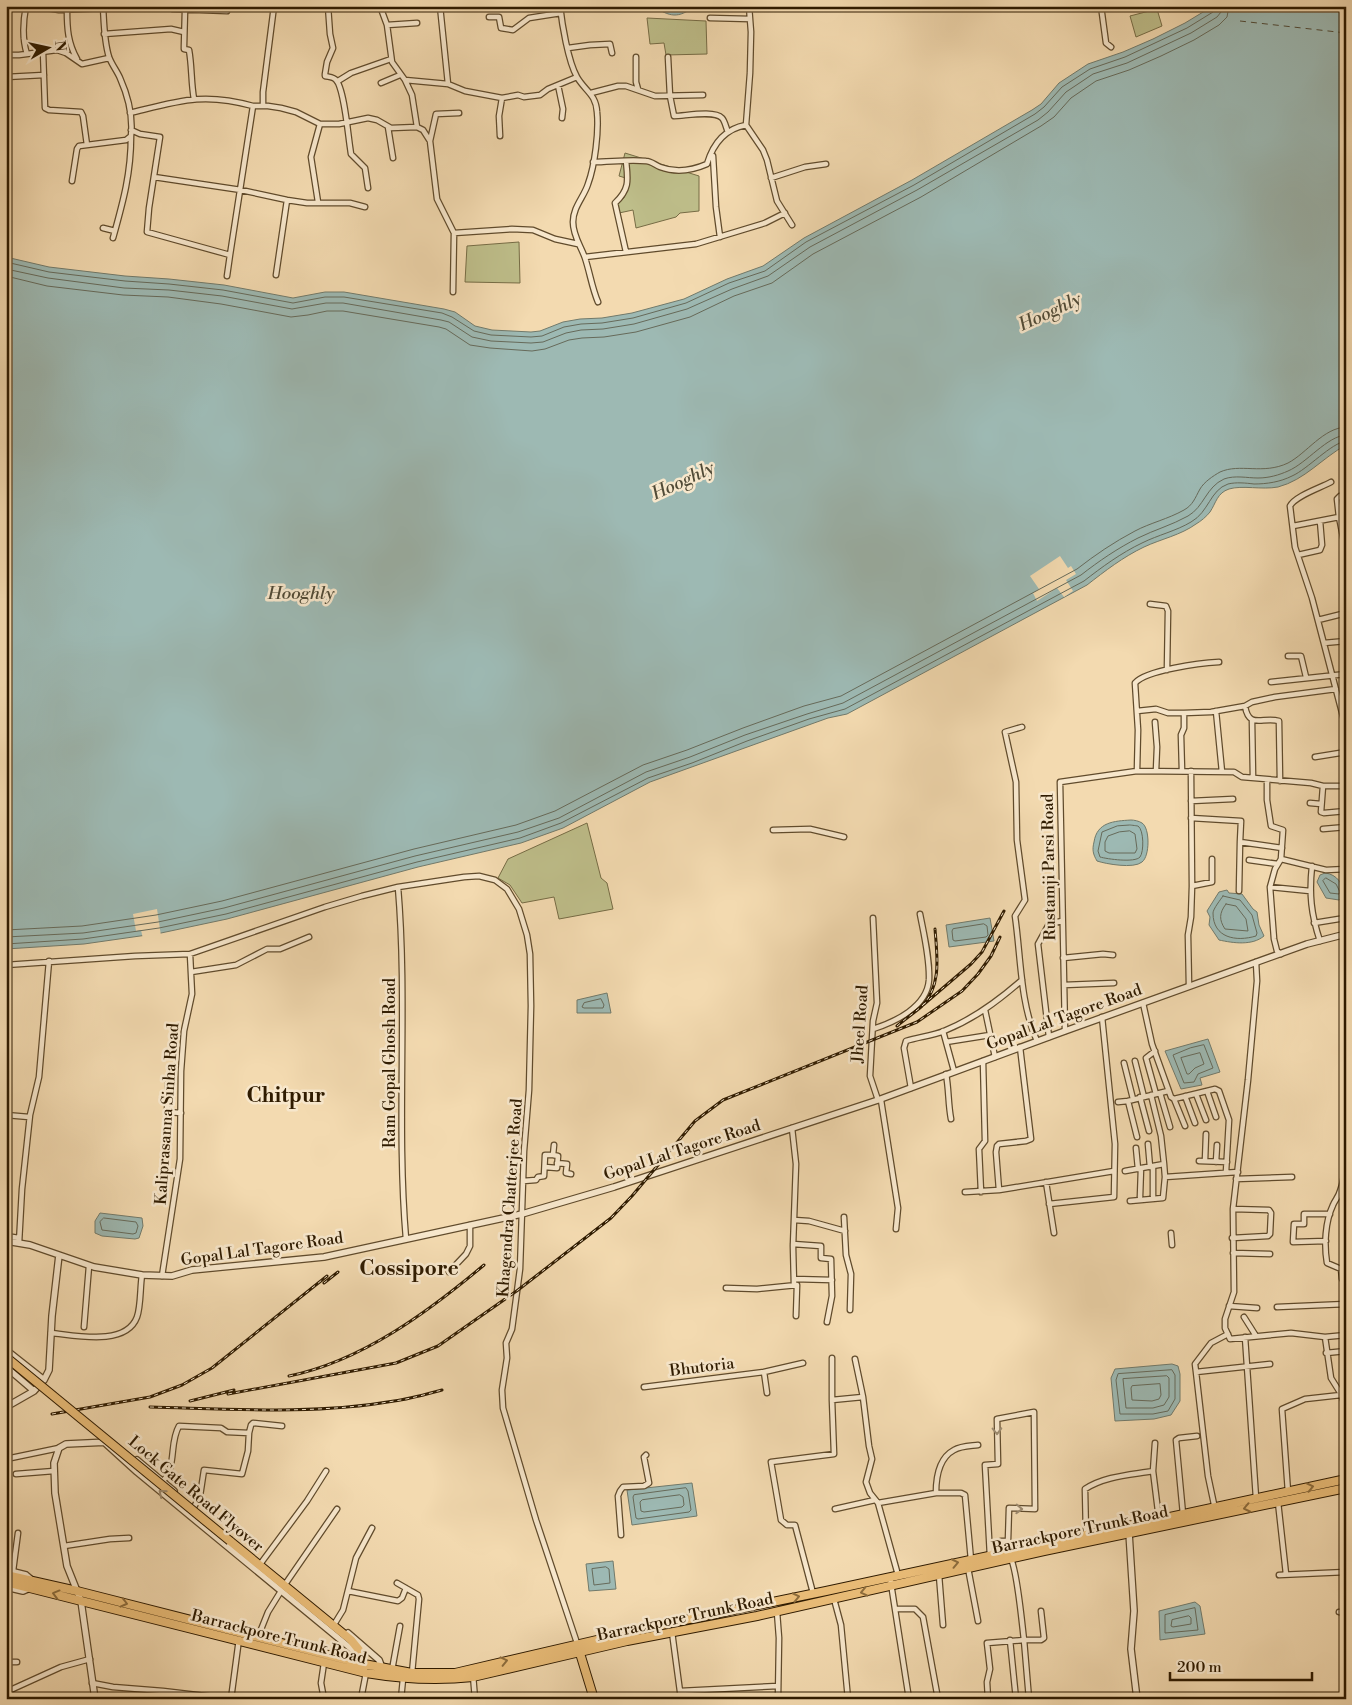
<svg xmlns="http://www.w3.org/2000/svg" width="1352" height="1705" viewBox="0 0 1352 1705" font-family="'Libre Bodoni',serif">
	<rect width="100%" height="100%" fill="#f3dab0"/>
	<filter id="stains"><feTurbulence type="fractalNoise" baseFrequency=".004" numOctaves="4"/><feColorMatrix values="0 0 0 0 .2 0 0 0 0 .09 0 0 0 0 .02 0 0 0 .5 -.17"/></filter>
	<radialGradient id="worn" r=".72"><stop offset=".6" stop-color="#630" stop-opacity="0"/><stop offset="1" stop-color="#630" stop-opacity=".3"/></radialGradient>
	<path fill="#bebe8a" stroke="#766c45" d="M1157,9L1162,26L1136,37L1130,16Z
		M647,18L706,21L707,54L666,55L664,43L650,44Z
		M625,153L699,176V211L680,213L676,217L636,228L633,210L619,213L618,201L624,198L629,179L619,176Z
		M519,242L520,283L465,282L467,246Z
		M587,823L601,878L607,883L613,909L559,919L554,897L522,903L510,885L498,878L508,859Z"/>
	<path fill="#9db9b3" stroke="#717a6b" d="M653,6H695C678,19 670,17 653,6Z
		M1213,6H1346V445C1322,458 1305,480 1278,487C1262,490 1242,485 1229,489C1217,493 1216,503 1210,512C1206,517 1201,521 1196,524C1181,535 1161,539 1144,547C1123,557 1105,571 1087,585L847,714L828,718L650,782L563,828L521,843L418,867L227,919L161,933L84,944L6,949V257L49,267L125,276L169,279L224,285L293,298L325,292H344L444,309L455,312L475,326L492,330L531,332L540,331L563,322L580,319L602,318L632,313L684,299L727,279L763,266L804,238L912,180L1032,110L1041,104L1059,83L1088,64L1123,52L1153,39L1185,23Z
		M1131,820C1134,820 1139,821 1142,823C1150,828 1150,856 1142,862C1134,869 1106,864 1097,861C1093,854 1092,850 1094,842C1097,822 1114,821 1131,820Z
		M1325,873C1337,874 1344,885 1345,896L1339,900L1326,898L1317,882L1320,875Z
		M1227,890L1229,893L1242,894L1253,909L1257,912L1259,925L1264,936C1252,946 1233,943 1219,940L1209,925L1210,917L1207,911L1219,892Z
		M990,918L994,941L949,947L946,925Z
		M607,993L611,1013H577V1000Z
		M1208,1039L1220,1072L1200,1078L1202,1085L1181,1089L1165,1051Z
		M100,1213L142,1218L143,1226L139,1238L135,1239L102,1236L95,1233V1221Z
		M1172,1364L1178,1366L1180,1374V1401L1171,1415L1154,1419L1115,1421L1111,1378L1115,1369Z
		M692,1483L697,1516L632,1525L627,1490Z
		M613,1561L616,1589L589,1591L586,1564Z
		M1195,1602L1200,1606L1205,1634L1160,1640L1159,1611Z"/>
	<path fill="#f3dab0" d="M1060,556L1068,568L1071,566L1076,574L1066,580L1073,591L1064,597L1057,588L1037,601L1033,593L1039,589L1030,576Z
		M157,909L161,936L143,939L141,930L136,931L133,914Z"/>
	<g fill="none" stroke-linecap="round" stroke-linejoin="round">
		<path stroke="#666a5a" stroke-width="1" d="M6,262L49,272L125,281L169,284L223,290L293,303L325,297H344L442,313L452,317L474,331L491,335L531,337L542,336L564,327L581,324L602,323L633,318L686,303L729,283L765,271L806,242L914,185L1035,114L1044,107L1062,87L1090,69L1125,57L1187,28L1213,12L1215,6
			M6,269L48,278L124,288L169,290L222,296L292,309L326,303H343L441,320L449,322L472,337L491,341L531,343L543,342L566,333L581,330L603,329L634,324L687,309L732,289L768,276L810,247L917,190L1038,120L1048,112L1066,92L1093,74L1127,63L1191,33L1217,17L1221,12V6
			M6,276L47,286L123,295L168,297L221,304L291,317L308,315L327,311H343L439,327L446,329L470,345L490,348L532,351L545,349L569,340L582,338L604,337L636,332L690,317L734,296L772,283L813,254L921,197L1041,126L1054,117L1071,98L1096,81L1129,70L1161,56L1194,40L1219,25L1227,17L1229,6
			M1130,825C1131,825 1138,826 1138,826C1144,830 1144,852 1140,857C1135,863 1107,859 1100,857L1098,851L1102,832L1117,826Z
			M1130,831L1135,834L1137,849L1135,853H1109L1105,851V842L1108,836L1119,832Z
			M1326,878L1336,884L1340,892L1339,894L1330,893L1323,881Z
			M1223,896L1240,900L1252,915L1257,933L1256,936C1236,942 1213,938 1213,913C1213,909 1221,899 1223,896Z
			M1226,904L1236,906L1246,919L1248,931L1225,929C1219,920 1219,913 1226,904Z
			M984,924L987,926L988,935L986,937L955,941L953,940L952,931L953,929Z
			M6,930L82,926L156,915L222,901L414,849L516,825L555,811L643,765L687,750L743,728L804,706L841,696L1077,569C1095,555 1114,542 1135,531C1150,523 1168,519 1184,510C1193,505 1195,498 1200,489C1204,482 1213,476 1220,472C1240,463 1263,475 1288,463C1307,453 1323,428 1346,427
			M6,937L83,933L158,922L224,908L415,856L518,832L559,818L646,772L690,757L745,735L807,714L843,703L1081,575C1099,561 1118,548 1138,538C1154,530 1172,525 1188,516C1204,507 1206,487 1224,479C1235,475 1247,478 1258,478C1269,478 1279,475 1288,471C1307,463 1327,436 1346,435
			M6,944L83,939L159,928L226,914L417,862L520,838L561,823L648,778L692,763L747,741L809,719L845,709L1084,581C1102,567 1121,553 1142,543C1158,535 1176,531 1191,522C1209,512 1210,490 1228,484C1236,482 1246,483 1254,484C1267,484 1280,482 1292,476C1308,469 1331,443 1346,441
			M601,999L604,1005L603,1008H584L582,1007L584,1003Z
			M1204,1045L1213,1068L1198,1074L1194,1082L1184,1083L1173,1055L1190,1048Z
			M1200,1053L1204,1064L1195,1068L1189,1074H1187L1181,1058Z
			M104,1218L136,1222L138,1226L136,1233L133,1234L102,1230L100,1222Z
			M1172,1370L1175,1375V1399L1168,1411L1153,1414H1120L1116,1380L1118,1374Z
			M1167,1376L1169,1378V1397L1164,1405L1153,1408H1126L1123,1379Z
			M1160,1384L1161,1395L1159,1399L1152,1401L1132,1400L1131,1388L1132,1386Z
			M686,1488L688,1491L691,1510L689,1512L638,1519L636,1518L633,1497L634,1495Z
			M680,1495L683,1497L684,1505L682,1507L644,1512L641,1511L640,1502L642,1500Z
			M606,1567L609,1569L610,1583L594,1585L592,1569Z
			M1195,1608L1198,1630L1165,1633V1615Z
			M1189,1616L1191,1618V1624L1173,1627L1171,1626L1172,1620Z"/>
		<path stroke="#504a36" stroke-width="1" stroke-dasharray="6 5" stroke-linecap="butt" d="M1240,21L1346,33"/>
		<defs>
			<path id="minor" d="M26,6C23,22 22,39 27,54
				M34,6L59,10L103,8
				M263,6H264
				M328,6L330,34L333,48L327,62L325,74V76C329,77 334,77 336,80C344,88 348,134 350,147L351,154L365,168L368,188
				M380,6L387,25L392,62L405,80
				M440,6L448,84
				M560,6C562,24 568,61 577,77C585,91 596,94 597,112C599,131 595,165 588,184C584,197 573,207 573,222C573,236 581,246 585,258C590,273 592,288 598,302
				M749,6L751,32L750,73L746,125L763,150L767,160L777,201L792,225
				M1101,6L1106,43L1111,47
				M172,9L227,11
				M67,10C67,29 68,43 77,59
				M185,10L184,46V49L189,50C192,66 191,83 194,99
				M489,17H499L501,28L513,30L529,18L561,13
				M710,18L750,19
				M387,25L417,23
				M104,34L171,29L184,32
				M568,48L590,45L610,44L612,53
				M43,51L45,108L49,110L81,112L83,116L87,145
				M6,55H19L57,50L66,53L82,64L109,58
				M636,57V82L638,89
				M668,57L670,96L674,116C685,116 714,110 722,118C725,121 726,128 728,132
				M6,77L44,75
				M338,81L351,73L391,59
				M381,83L400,75
				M558,85L563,109L562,118
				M591,93L618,86H626L655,96L703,95
				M253,106H268L281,108L296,112L320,124H339L368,118L377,120L391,128L417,127L423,130L430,141L437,199L454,233L453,292
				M263,106V92L274,6
				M130,113C179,101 203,92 253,106L230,255
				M388,127L393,158
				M417,127L412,95L405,80L448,84L465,91L502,98L518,95L524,97L540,95L548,89L577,77
				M131,130L140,134L160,137L149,208L147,232L230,255L227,276
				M500,136L499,116L502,98
				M430,141L436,114L459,113
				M713,156L716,207L720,237
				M593,162C610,162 629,159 646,161C651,161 655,165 660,167C676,173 691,171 707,164C713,144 724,129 746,125
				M154,177L241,190L287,200L307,203H350L365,207
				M771,178L805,167L826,164
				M72,181L77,149L79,146L126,140L131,136C133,117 128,96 120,78C117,71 112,65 109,57C104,41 104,23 103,6
				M318,202L311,157L320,124
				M103,228L115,231
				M454,233L512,229L533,230L555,239L578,244
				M113,238C123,202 131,174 131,136
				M626,252L615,203C630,189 628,180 626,161
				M585,257L696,244L765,223L785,213
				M276,275L287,200
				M1331,482C1320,488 1295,496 1290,506L1295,547L1312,598L1346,728
				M1339,517L1344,542L1345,567
				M1293,526L1339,517L1337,499L1340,496L1346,495
				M1298,555L1320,550L1322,545L1320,521
				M1150,604L1166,606L1168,611L1167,670
				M1318,620L1346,613
				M1324,643L1346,641
				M1288,656H1301L1306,677
				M1271,682L1346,674
				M1245,706C1249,730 1263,716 1279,721L1280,781
				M1137,711L1156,709L1168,713H1184
				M1216,711L1222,772
				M1252,720L1253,778
				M1155,722L1157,747L1156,771
				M1022,727L1005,732L1016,782L1017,840L1025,900L1015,916C1021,957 1020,1003 1037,1041
				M1315,757L1346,752
				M1137,771L1138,730L1135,683C1146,670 1201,663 1219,662
				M1182,771L1181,735L1184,728V713L1211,712L1245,706L1252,702L1275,697L1336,689
				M1267,780V800L1271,826L1283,830L1281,859L1275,869L1270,887L1274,939L1277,951L1281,954
				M1323,786L1321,812L1324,813L1346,811
				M1191,801L1233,799
				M1310,803L1321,804
				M1191,818L1241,821L1240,842L1282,848
				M1323,829L1346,827
				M773,830L810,829L844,837
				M1281,859L1326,870L1346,869
				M1249,860L1278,864
				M1312,866C1309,894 1311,914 1320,941
				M1192,886L1212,882V859
				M398,887C408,1004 396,1122 406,1239
				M1270,887L1310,891
				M1239,891L1240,842
				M873,918L877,1003L873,1021L870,1076L878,1100
				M1314,923L1345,918
				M1063,958L1103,954L1113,955
				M1256,962L1257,981L1248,1080L1233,1209L1234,1292L1225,1319V1328L1230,1339L1291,1333L1325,1337L1331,1378L1341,1394L1346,1408
				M6,965L135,956L190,954L325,907L362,896L398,887L464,877L479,876L495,880L507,889L519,909L527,935L530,954L531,1006L529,1090L524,1151L520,1269L512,1329L506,1343L507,1358L502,1390L503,1408L536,1520L577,1643
				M191,972L236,965L267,949H280L309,937
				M1064,985L1114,983
				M1189,986L1188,935L1191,917L1192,886L1191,771
				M1143,1003L1152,1044L1171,1097L1174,1099L1215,1089L1219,1091L1229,1120L1226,1172
				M985,1010L995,1057
				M873,1029C895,1022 927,1007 929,980C930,959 924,935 920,914
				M943,1031L954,1071
				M1065,1031L1060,782L1137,771L1234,772L1242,777L1311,783L1323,786H1346
				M1049,1037L1038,944L1049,924L1062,921
				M946,1042L990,1035
				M1155,1051L1146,1058L1156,1094
				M1135,1061L1144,1097
				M1124,1063L1133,1099
				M946,1074C949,1090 948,1103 951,1119
				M168,1084L167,1112L181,1113
				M911,1088L904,1048L906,1041C918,1037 932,1036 944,1031C974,1019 998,1001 1022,980
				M1207,1091L1216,1117
				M1160,1093L1170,1127
				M1196,1094L1206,1120
				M1185,1096L1195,1123
				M1140,1097L1149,1131
				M1174,1099L1185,1126
				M881,1100L898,1208L896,1229
				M1128,1101L1137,1137
				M1118,1102L1128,1101L1168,1091
				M6,1115L29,1117
				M792,1128L796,1164L793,1246L794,1285
				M1346,1134V1140
				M1148,1144L1150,1167
				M1136,1148L1138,1169
				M1346,1152C1345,1165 1345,1179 1340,1191C1339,1196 1335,1200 1333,1205C1325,1222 1324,1245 1327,1263L1341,1269L1342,1279L1346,1281
				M1199,1161L1227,1162
				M1205,1161L1206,1134
				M1216,1162L1217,1145
				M557,1163L567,1164L566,1173L571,1174
				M1164,1164L1165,1177L1238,1172
				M545,1167L557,1168L558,1156L553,1155
				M1125,1171L1164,1164L1161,1136L1151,1095
				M1236,1179L1292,1177
				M523,1181L536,1180L538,1177L544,1176L545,1155H553L554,1145
				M1046,1182L1054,1233
				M999,1190L996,1152L997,1146L999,1144L1026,1141L1031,1139L1020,1047
				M965,1192L999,1190L1114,1171
				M981,1192L979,1149L985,1141L983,1061
				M1340,1192L1346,1202
				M1153,1196V1166
				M1140,1197L1141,1168
				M1130,1201L1163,1198L1165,1177
				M1049,1204L1114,1197L1115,1144L1102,1017
				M844,1217L846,1255L851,1274L850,1310
				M794,1220L809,1221L845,1231
				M1171,1233L1172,1245
				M6,1236L19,1238
				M1232,1238L1268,1236L1270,1234L1271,1213L1269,1210L1233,1209
				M1326,1241L1293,1242L1294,1224H1304V1214H1330
				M19,1243L22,1189L30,1115L39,1077L49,961
				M793,1244L821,1246V1258L831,1259L832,1296L827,1322
				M1233,1253L1270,1254
				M449,1272L466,1254L470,1246V1225
				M162,1276L180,1159L181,1071L184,1031L192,994L190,954
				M794,1279L832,1280
				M726,1288L757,1289L797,1285L796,1316
				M1229,1306L1257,1308
				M1277,1307L1346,1304
				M1244,1317L1256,1336
				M84,1327L89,1266
				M51,1333C74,1335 126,1347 137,1317C141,1306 140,1287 142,1275
				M1228,1334L1211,1343L1195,1364L1196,1372L1270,1364
				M1245,1337L1256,1498
				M1325,1337L1346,1335
				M1326,1353L1346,1351
				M855,1359L863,1397L869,1446L872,1459L866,1482L870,1493L878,1503
				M764,1372L803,1363
				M1196,1372L1208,1476L1215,1509
				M644,1387L764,1372L767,1393
				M832,1400V1358
				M249,1433L251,1425L253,1423L282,1426
				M1155,1443L1153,1471L1159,1519
				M6,1459L59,1448
				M16,1474L54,1471
				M163,1481C177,1466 169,1443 179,1426L221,1428L227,1432L249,1433L248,1451L242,1474L204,1470L200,1496L194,1507
				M1288,1492L1282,1409L1305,1399L1341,1395
				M936,1493H961L965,1495L971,1560
				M1278,1502L1286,1574
				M835,1509L875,1500
				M1183,1514L1176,1440L1179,1438L1197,1436
				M621,1535L618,1496L620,1491L623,1487L644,1486L649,1483L644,1457L646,1455
				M1086,1535L1085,1489C1105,1476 1130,1475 1153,1471
				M64,1546L110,1539L129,1538
				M990,1556L985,1465L998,1464L997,1419L1034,1412L1035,1509L1009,1508L1008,1541H1001L1003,1553
				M261,1563L307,1501L326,1471
				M968,1568L978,1621
				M13,1571L18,1533
				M898,1575L878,1503L936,1493C936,1477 939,1458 954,1450C961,1446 971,1446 978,1445
				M939,1575L943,1625
				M1279,1575L1346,1572
				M890,1577L909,1699
				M286,1583L337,1509
				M397,1583L418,1595L419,1599L412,1673
				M348,1591L398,1601L402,1598L406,1588
				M813,1593L795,1525H787L781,1520L771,1462L834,1454L832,1400L863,1397
				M834,1599L841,1625L848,1699
				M896,1609H915L923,1617L938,1699
				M777,1612L779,1638L778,1699
				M1339,1612L1346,1613
				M335,1623L343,1610L356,1558L372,1528
				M672,1632L681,1699
				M258,1637L268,1612L281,1591
				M1010,1640L1016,1699
				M6,1662H17
				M392,1670L400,1626
				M473,1675L475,1699
				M92,1683L113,1687L163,1691L231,1699
				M680,1691L778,1686
				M6,1692L61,1667L90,1659
				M231,1699L239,1639
				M324,1699L321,1683L324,1663
				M361,1699L366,1673
				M401,1699L403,1679
				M988,1699L987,1682L990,1669L987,1643L1024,1640C1022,1624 1017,1567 1010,1557
				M1029,1699L1024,1640H1041L1044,1638L1041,1611"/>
			<path id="tertiary" d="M6,1241L30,1245L94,1267L142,1275L172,1276L192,1270L324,1257L522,1214L614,1187L878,1100L1065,1031L1307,944L1346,934
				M6,1350L44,1380
				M6,1367L34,1391
				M6,1407L34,1391L44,1380L49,1370L52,1316L59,1255
				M104,1442L137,1472L360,1656
				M137,1460L174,1491
				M1129,1533L1134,1611L1131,1649L1137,1699
				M6,1570L26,1575L33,1581
				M6,1587L23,1591L30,1588
				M348,1633L379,1660L382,1668
				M95,1699L81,1601L67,1566L55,1493L54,1463L59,1448L66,1444L109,1442"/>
			<path id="primary" d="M230,1541L351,1640L359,1650L364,1666
				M6,1575L77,1591L364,1664L412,1673H455L670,1623L826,1591L1346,1479
				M6,1582L366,1673C402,1679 436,1681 473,1677L627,1641L757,1616L1044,1551L1346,1488
				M579,1650L594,1699"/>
		</defs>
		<use href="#minor" stroke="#604b2c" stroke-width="7"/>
		<use href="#tertiary" stroke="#604b2c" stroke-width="8"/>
		<use href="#primary" stroke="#2f1b00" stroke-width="10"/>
		<use href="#minor" stroke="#f7e7cc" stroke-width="4.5"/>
		<use href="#tertiary" stroke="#f7e7cc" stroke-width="5.5"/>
		<use href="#primary" stroke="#eabd78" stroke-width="8"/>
		<defs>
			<path id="rail" d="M923,1005L971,964L982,952L1004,911
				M897,1026C905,1019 914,1013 922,1006C942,985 937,956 935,929
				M324,1283L338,1272
				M289,1376C362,1361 428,1312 484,1265
				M228,1394L396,1363L438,1346L518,1290L611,1218L632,1196L695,1121L723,1100L917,1022L962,991L978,974L991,956L1000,937
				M190,1401L234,1390
				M150,1407C231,1409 314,1415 394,1401C410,1399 427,1394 442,1390
				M52,1414L150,1397L182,1385L212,1368L327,1276"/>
		</defs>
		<use href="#rail" stroke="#2f1b00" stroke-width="3"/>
		<use href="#rail" stroke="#f7e7cc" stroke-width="1" stroke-dasharray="4" stroke-linecap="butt"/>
		<defs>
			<path id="primary-bridge" d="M6,1357L230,1541"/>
		</defs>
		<use href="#primary-bridge" stroke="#2f1b00" stroke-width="10" stroke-linecap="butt"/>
		<use href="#primary-bridge" stroke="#eabd78" stroke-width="8"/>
	</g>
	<defs><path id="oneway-chevron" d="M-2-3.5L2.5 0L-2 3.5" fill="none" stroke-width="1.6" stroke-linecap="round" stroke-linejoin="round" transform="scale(1.25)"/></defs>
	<g stroke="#9d8b70">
		<use href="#oneway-chevron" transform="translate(997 1431) rotate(89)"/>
		<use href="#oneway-chevron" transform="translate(162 1493) rotate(-141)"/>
		<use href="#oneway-chevron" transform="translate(1019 1509) rotate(2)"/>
	</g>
	<g stroke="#8c6c3c">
		<use href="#oneway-chevron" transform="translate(1310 1487) rotate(-12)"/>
		<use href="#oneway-chevron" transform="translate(1247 1508) rotate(168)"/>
		<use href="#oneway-chevron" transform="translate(955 1563) rotate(-12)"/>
		<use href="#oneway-chevron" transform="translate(864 1592) rotate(167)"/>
		<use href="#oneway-chevron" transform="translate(56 1594) rotate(-165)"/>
		<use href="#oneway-chevron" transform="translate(796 1597) rotate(-12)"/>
		<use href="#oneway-chevron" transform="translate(124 1603) rotate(14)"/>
		<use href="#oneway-chevron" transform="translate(504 1661) rotate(-13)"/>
	</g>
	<g text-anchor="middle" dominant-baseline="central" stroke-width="5" stroke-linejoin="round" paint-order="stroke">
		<g font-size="16" fill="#2f1b00" stroke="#f7e7cc">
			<text transform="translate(1049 867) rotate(-91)">Rustamji Parsi Road</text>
			<text transform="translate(1064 1017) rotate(-20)">Gopal Lal Tagore Road</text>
			<text transform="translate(860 1024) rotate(-86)">Jheel Road</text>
			<text transform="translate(390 1063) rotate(-90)">Ram Gopal Ghosh Road</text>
			<text transform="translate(167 1114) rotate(-86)">Kaliprasanna Sinha Road</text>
			<text transform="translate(682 1150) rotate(-18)">Gopal Lal Tagore Road</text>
			<text transform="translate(510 1198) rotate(-86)">Khagendra Chatterjee Road</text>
			<text transform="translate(262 1249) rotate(-8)">Gopal Lal Tagore Road</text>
			<text transform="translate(702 1367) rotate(-7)">Bhutoria</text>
			<text transform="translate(196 1494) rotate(40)">Lock Gate Road Flyover</text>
			<text transform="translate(1080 1530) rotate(-12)">Barrackpore Trunk Road</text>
			<text transform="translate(685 1617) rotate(-12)">Barrackpore Trunk Road</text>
			<text transform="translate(279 1637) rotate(14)">Barrackpore Trunk Road</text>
		</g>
		<g font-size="18" font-style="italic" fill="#504a36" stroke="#f7e7cc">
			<text transform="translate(1050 312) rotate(-25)">Hooghly</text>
			<text transform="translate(683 481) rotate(-25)">Hooghly</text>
			<text x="301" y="593">Hooghly</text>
		</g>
		<g font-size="21" font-weight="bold" fill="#2f1b00" stroke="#f7e7cc">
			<text x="286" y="1096">Chitpur</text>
			<text x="409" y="1269">Cossipore</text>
		</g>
	</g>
	<rect width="1352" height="1705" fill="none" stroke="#f3dab0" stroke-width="25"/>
	<rect x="8" y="8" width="1337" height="1690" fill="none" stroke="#2f1b00" stroke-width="2.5"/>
	<rect x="12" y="12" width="1327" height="1680" fill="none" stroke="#2f1b00"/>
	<g transform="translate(48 48) rotate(81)" stroke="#f7e7cc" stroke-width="4" paint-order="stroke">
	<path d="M0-4L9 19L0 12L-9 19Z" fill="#2f1b00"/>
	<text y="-8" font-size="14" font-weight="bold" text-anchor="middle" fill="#2f1b00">N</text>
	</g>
	<path d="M1170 1672v8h142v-8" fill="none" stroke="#2f1b00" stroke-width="2.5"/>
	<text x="1177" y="1672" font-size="15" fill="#2f1b00" stroke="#f7e7cc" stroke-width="4" paint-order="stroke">200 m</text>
	<rect width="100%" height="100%" filter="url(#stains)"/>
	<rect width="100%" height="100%" fill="url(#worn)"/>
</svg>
